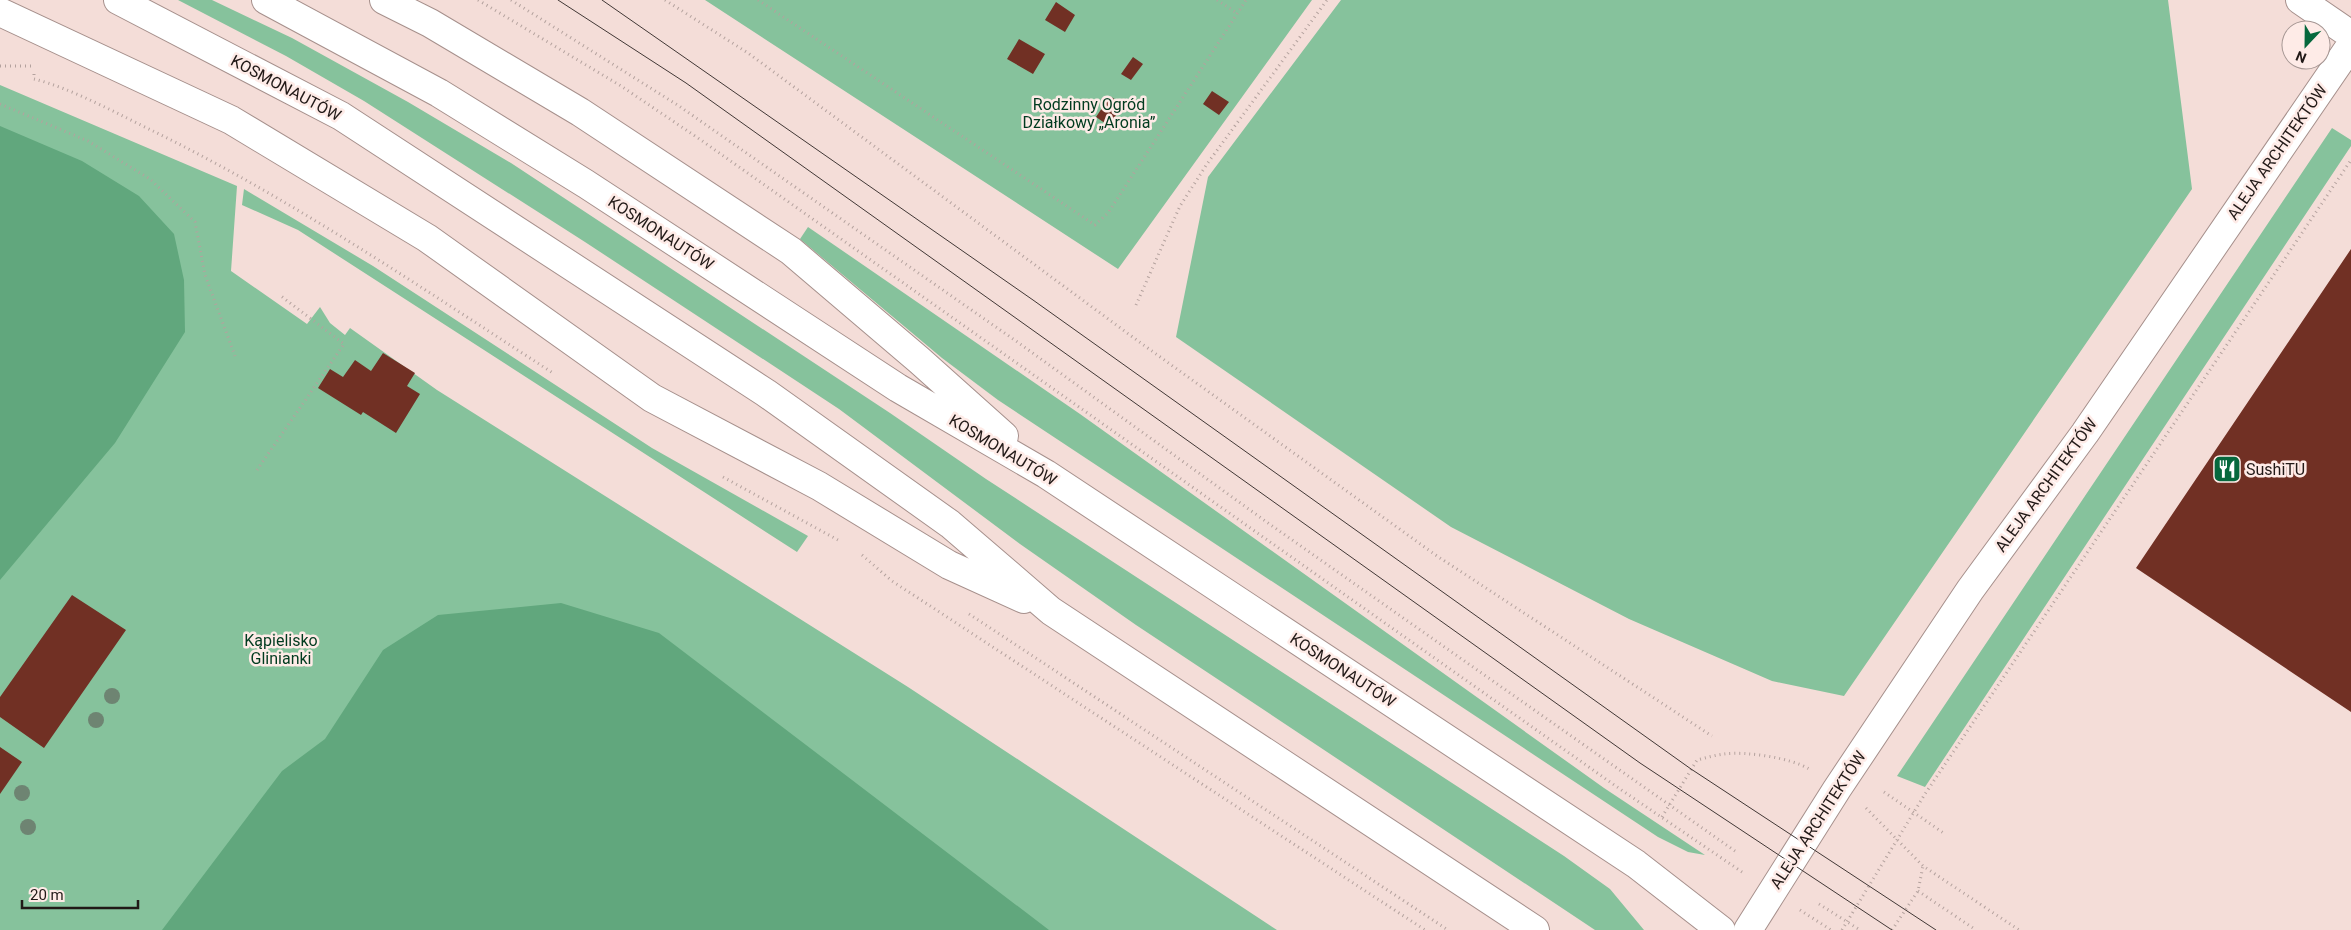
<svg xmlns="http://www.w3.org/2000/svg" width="2351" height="930" viewBox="0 0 2351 930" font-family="Roboto,sans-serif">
	<rect width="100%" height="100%" fill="#f4ddd8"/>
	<path fill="#86c29c" d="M178,0H212L292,38L408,102L511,163L890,413L986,479L1564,856L1610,889L1644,930H1595L1136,625L1020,544L839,409L585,242L364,101L286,56Z
		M705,0H1312L1118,269Z
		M1341,0H2168L2192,189L1844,696L1772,681L1629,619L1451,527L1176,337L1208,177Z
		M0,85L237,186L231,271L307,324L320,307L330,323L345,335L350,328L437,390L908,687L1277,930H0Z
		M2332,128L2351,140V146L1925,787L1897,776Z
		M244,189L373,266L652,448L808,536L797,552L298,230L242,205Z
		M808,227L1080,414L1604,788L1705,855L1688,852L1658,837L998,400L942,358L800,239Z"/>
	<path fill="#61a77d" d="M0,126L82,161L139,196L174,234L184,280L185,332L115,443L0,580Z
		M561,603L659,633L1049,930H162L282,771L325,739L383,650L438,615Z"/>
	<path fill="#713024" d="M1056,2L1075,15L1065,32L1045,20Z
		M1019,39L1045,54L1033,74L1007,59Z
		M1133,57L1143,64L1131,80L1121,74Z
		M1212,91L1229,102L1219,115L1203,104Z
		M1110,96L1123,105L1109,126L1096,117Z
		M2351,249V712L2136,568Z
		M383,353L415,373L407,386L420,394L396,433L363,412L361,415L318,388L330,369L343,377L355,360L371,371Z
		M72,595L126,630L44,748L0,717V697Z
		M0,747L22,762L0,794Z"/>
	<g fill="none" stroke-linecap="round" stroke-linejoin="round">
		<defs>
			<path id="minor" d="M2300,0L2351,35
				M1748,930L1837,789L1970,590L2085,433L2351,45"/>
			<path id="primary" d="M118,0L341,116L766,393L950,524L1051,611L1535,930
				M266,0L439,93L586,184L898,388L1046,474L1636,864L1721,930
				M384,0L430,23L580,112L791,251L919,360L1004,436
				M0,12L231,120L427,238L652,398L819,486L949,565L1024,599"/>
		</defs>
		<use href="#minor" stroke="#a6908c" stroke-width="30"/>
		<use href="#primary" stroke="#a6908c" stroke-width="30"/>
		<path stroke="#b4a29e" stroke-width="3" stroke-dasharray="1 4" stroke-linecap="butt" d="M478,0L621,86L698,138L1620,789L1745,874
			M511,0L679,106L1016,341L1268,523L1735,851
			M665,0L748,53L1138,341L1437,556L1712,736
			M758,0L1095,225L1108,213L1246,0
			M1217,0L1237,13
			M0,66H31
			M34,74V79C71,88 120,115 155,132C295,201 423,289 553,373
			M0,104L88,141L150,179L195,222L205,275L235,356
			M1136,305L1180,206L1207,164L1327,0
			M257,470L344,344L281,296
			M723,477L838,540
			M862,555L892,581L1425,930
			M969,614L1448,930
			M1884,792L1945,834
			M1866,808L1923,866L2019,930
			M1662,817L1697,760C1706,758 1715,755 1724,754C1745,751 1792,758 1809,769
			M1918,891L1976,930
			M1819,904L1860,930
			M1800,910L1831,930
			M1842,930L1925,794L2351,160
			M1892,930L1918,891L1923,866"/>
		<use href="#minor" stroke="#fff" stroke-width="28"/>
		<use href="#primary" stroke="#fff" stroke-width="28"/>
		<path stroke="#413735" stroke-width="1" d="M558,0L686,83L1640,763L1892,930
			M602,0L1033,300L1691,769L1936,930"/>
	</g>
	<g fill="#6e8472">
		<circle cx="112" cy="696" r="8"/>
		<circle cx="96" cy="720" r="8"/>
		<circle cx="22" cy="793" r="8"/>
		<circle cx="28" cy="827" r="8"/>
	</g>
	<defs>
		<symbol id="restaurant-square" viewBox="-11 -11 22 22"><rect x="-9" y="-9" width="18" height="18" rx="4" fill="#06683d" stroke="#feebe7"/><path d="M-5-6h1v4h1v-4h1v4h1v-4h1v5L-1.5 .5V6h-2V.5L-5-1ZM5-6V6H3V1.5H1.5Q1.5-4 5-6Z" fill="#fff"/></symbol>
	</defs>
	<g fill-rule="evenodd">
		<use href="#restaurant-square" x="2211" y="453" width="32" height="32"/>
	</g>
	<g text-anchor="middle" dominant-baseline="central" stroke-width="5" stroke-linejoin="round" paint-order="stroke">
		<g font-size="16" fill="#211917" stroke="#feebe7">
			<text transform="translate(286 88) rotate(28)">KOSMONAUTÓW</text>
			<text transform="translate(2277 152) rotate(-55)">ALEJA ARCHITEKTÓW</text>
			<text transform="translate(661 233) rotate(33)">KOSMONAUTÓW</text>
			<text transform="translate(1003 450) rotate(31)">KOSMONAUTÓW</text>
			<text transform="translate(2046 485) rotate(-54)">ALEJA ARCHITEKTÓW</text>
			<text transform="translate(1343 670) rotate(33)">KOSMONAUTÓW</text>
			<text transform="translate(1818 820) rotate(-57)">ALEJA ARCHITEKTÓW</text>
		</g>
		<g font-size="16" fill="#003b1f" stroke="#feebe7">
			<text x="1089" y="104">Rodzinny Ogród<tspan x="1089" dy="18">Działkowy „Aronia”</tspan></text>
			<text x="281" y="640">Kąpielisko<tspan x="281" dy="18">Glinianki</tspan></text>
		</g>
		<g font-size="16" fill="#211917" stroke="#feebe7" text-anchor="start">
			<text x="2246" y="469">SushiTU</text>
		</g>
	</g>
	<g transform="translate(2306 45) rotate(202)"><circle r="24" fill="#feebe7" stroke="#a69794"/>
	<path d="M0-4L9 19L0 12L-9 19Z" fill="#06683d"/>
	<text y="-8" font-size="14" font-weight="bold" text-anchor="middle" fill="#211917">N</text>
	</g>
	<path d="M22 900v8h116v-8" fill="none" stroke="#211917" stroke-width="2.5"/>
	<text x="30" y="900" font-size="15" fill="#211917" stroke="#feebe7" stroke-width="4" paint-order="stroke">20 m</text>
</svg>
